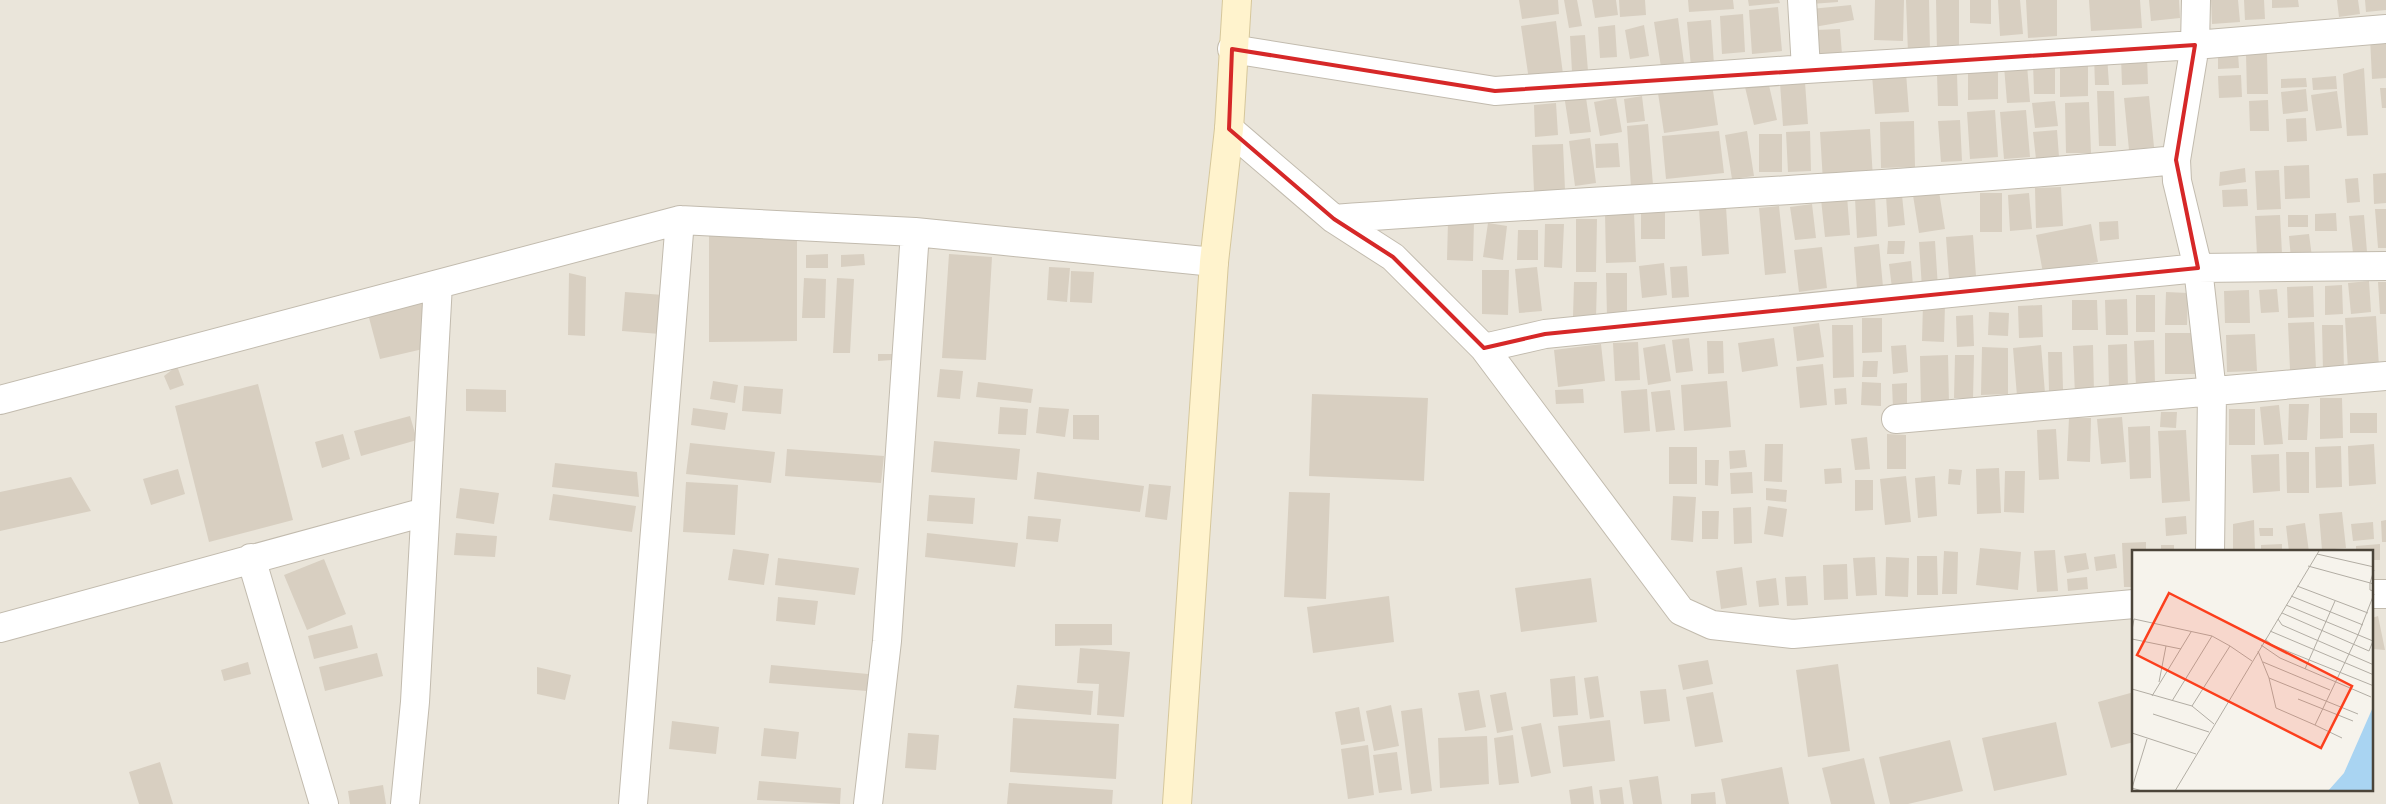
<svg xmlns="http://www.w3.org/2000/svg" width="2386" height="804" viewBox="0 0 2386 804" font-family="Raleway,sans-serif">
	<rect width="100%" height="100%" fill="#f6f3ec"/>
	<path fill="#eae5da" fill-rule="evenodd" d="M0,0H2386V804H0ZM2134,552H2372V790H2134Z"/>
	<path fill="#d8cfc1" d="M1519,0H1558L1559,14L1522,19Z
		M1564,0H1577L1582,26L1569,28Z
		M1592,0H1616L1618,15L1595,18Z
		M1619,0H1645L1646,15L1620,17Z
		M1688,0H1733L1734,9L1689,12Z
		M1748,0H1779L1780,3L1749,6Z
		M1811,0H1838V2L1811,4Z
		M1875,0H1904L1903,41L1874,40Z
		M1906,0H1929L1930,52L1908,53Z
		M1936,0H1959V50L1937,51Z
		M1970,0H1991V24L1970,23Z
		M1998,0H2020L2023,34L2000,36Z
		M2026,0H2057V36L2028,38Z
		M2089,0H2140L2142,28L2091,31Z
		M2149,0H2179L2180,18L2151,21Z
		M2211,0H2238L2240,22L2212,24Z
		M2244,0H2264L2265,19L2245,20Z
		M2272,0H2298L2299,7L2272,8Z
		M2337,0H2358L2360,14L2339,17Z
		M2365,0H2386V10L2366,12Z
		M1851,5L1854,20L1814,27L1811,9Z
		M1778,7L1782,51L1752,54L1749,10Z
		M1743,14L1745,52L1722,54L1720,16Z
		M1678,18L1684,63L1661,67L1654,22Z
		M1711,20L1714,65L1691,67L1687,22Z
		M1556,21L1563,74L1529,80L1521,26Z
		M1615,25L1617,57L1600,58L1598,27Z
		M1644,25L1649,56L1630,59L1625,30Z
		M1840,29L1842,54L1817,55L1815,30Z
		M1585,35L1588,71L1572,72L1570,36Z
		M2386,36V78L2372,79L2370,37Z
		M2238,53L2239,68L2218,69V54Z
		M2246,54H2267L2268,94H2247Z
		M2107,55L2109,85H2095L2094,56Z
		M2147,56L2148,84L2122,85L2121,57Z
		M2033,63H2055V94H2034Z
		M1998,65V99L1968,100V67Z
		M2027,65L2030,102L2007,103L2004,66Z
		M2060,65H2088V96L2060,97Z
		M2364,68L2368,135L2347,136L2343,74Z
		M1906,73L1909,112L1875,114L1872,75Z
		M1937,74H1957L1958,106H1938Z
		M2241,75L2242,97L2219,98L2218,76Z
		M2336,76L2337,89L2313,90L2312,78Z
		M2306,78L2307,87L2281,88V79Z
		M1768,81L1777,120L1754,125L1745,87Z
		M1805,82L1808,124L1783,126L1780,83Z
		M1712,84L1718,125L1664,133L1658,93Z
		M2380,88H2386V108H2382Z
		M2306,89L2308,111L2283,114L2281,92Z
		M1585,91L1591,132L1570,134L1564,95Z
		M2097,91H2114L2116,146H2099Z
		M2337,91L2342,128L2316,131L2311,95Z
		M1642,96L1645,121L1627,123L1624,99Z
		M2149,96L2154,147L2129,150L2124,98Z
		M1616,98L1622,132L1600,136L1594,102Z
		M2268,100L2269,131H2250L2249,101Z
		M2055,101L2058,126L2035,128L2032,103Z
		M2089,102L2091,153H2066L2065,103Z
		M1556,103L1558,135L1535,137L1534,105Z
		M1995,110L1998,157L1970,159L1967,112Z
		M2026,110L2030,157L2004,159L2000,112Z
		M2306,118L2307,141L2287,142L2286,119Z
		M1960,120L1962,161L1941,162L1938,121Z
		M1914,121L1915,167L1881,168L1880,122Z
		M1648,124L1653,185L1631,187L1627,126Z
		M1870,129L1873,179L1823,182L1820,132Z
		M2057,130L2059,157L2036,159L2033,132Z
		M1719,131L1724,173L1666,179L1662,136Z
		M1747,131L1754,176L1732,179L1725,135Z
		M1810,131L1811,171L1788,172L1786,132Z
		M1759,134H1782V172H1759Z
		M1590,138L1596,183L1575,186L1569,141Z
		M1618,143L1620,167L1596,168L1595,144Z
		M1563,144L1565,190L1534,192L1532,145Z
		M2309,165L2310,198L2285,199L2284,166Z
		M2245,168L2246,182L2219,186L2220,172Z
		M2279,170L2281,209L2257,210L2255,171Z
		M2386,173V203L2374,204L2373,174Z
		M2358,178L2360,202L2347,203L2345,179Z
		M1938,185L1945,229L1919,233L1912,189Z
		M2061,187L2063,226L2036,228L2035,188Z
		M2247,189L2248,206L2223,207L2222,190Z
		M1980,193H2002V232H1980Z
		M2029,193L2032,229L2010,231L2008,195Z
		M1902,195L1905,225L1888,227L1886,196Z
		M1847,196L1850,235L1825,237L1821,199Z
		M1875,197L1877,236L1857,238L1855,198Z
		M1812,204L1816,238L1795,240L1790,207Z
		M1779,206L1786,273L1765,275L1759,208Z
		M1726,207L1729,254L1702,256L1699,209Z
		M2375,209H2386V248H2378Z
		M1641,211H1665V239H1641Z
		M1634,212L1636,262L1606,263L1605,213Z
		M2336,213L2337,231H2315V214Z
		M2280,215L2282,254L2257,255L2255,216Z
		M2288,215H2308V227H2288Z
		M2364,215L2367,252L2353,253L2349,216Z
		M1576,219H1597L1596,272H1576Z
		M1448,221H1474L1473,261L1447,260Z
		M2118,221L2119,239L2100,241L2099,222Z
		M1488,223L1507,226L1503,260L1483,257Z
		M1545,224H1564L1562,268L1544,267Z
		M2091,224L2098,262L2043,273L2036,235Z
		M1518,230H1538V260H1517Z
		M2309,234L2312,257L2291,259L2289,236Z
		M1973,235L1976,276L1949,278L1946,237Z
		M709,236H797V341L709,342Z
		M1888,241H1905L1904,254H1887Z
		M1935,241L1938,288H1922L1919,242Z
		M1879,244L1883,287L1857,289L1854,247Z
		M1822,247L1827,288L1799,292L1794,250Z
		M828,254V268H806V255Z
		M864,254L865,265L841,267V255Z
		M949,254L992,257L986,360L942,358Z
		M1911,261L1913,286L1892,288L1889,264Z
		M1664,263L1667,295L1642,298L1639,266Z
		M1687,266L1689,297L1672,298L1670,267Z
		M1049,267L1070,268L1067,302L1047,300Z
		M1537,267L1542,311L1519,313L1515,269Z
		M1482,270H1509L1508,315L1482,314Z
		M1071,271L1094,272L1092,303L1070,302Z
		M569,273L586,277L585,336L568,335Z
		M1606,273H1627V317H1607Z
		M804,278L826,279L825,318H802Z
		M837,278L854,279L850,353H833Z
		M2369,281L2371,312L2351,314L2348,283Z
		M1574,282H1597L1596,317H1573Z
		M2378,282H2386V314H2380Z
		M2342,285L2343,314L2325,315V286Z
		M2313,286L2314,317L2288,318L2287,287Z
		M2277,289L2279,312L2261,313L2259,290Z
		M2249,290L2250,323H2225L2224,291Z
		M625,292L663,295L660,334L622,331Z
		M2166,292L2188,293L2187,325H2165Z
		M2136,295H2155V332H2136Z
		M2127,299L2128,335H2106L2105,300Z
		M424,300L423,349L380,359L368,314Z
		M2072,300H2097L2098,330H2072Z
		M1923,303L1945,304L1944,342L1922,341Z
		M2042,305L2043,337L2019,338L2018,306Z
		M1989,312L2009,313L2008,336L1988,335Z
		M1973,315L1974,346L1957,347L1956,316Z
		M2376,316L2379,367L2348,369L2345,318Z
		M1862,318H1882V352L1862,353Z
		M2314,322L2316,369L2290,370L2288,323Z
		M1819,323L1824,357L1797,361L1793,327Z
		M1832,325H1853L1854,377L1833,378Z
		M2322,325H2343L2344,372H2323Z
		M2165,333H2196V374H2165Z
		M2255,334L2257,371L2227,372L2226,335Z
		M1689,338L1693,371L1676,373L1672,340Z
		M1774,338L1778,366L1742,372L1738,343Z
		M2154,340L2155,385L2136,386L2134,341Z
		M1707,341H1723L1724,373L1708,374Z
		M1638,342L1640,380L1615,381L1613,343Z
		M1601,344L1605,381L1558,387L1554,350Z
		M1665,344L1671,381L1648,385L1643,348Z
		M2127,344L2128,388L2109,389L2108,345Z
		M1906,345L1908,372L1893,374L1891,346Z
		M2041,345L2045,393L2017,396L2013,348Z
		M2093,345L2094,394L2075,395L2073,346Z
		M1982,347L2008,348V394L1981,395Z
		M2048,352H2062L2063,390L2049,391Z
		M878,354H892V360L878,361Z
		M1948,355L1949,404L1921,405L1920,356Z
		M1955,355H1974L1973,399L1954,398Z
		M1863,361H1878L1877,377H1862Z
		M1823,364L1827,405L1800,408L1796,367Z
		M177,366L184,385L170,390L164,376Z
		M940,369L963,371L960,399L937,397Z
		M713,381L738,385L735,403L710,399Z
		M1727,381L1731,427L1684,431L1681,385Z
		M978,382L1033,389L1031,403L976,397Z
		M1862,382L1881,383V406L1861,405Z
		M1907,383V408H1893L1892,384Z
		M258,384L293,520L209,542L175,406Z
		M744,386L783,389L781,414L742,411Z
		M1846,388L1847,404L1835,405L1834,389Z
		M466,389L506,390V412L466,411Z
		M1583,389L1584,403L1556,404L1555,390Z
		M1647,389L1650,431L1624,433L1621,391Z
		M1670,390L1675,430L1656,432L1651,392Z
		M1312,394L1428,398L1424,481L1309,476Z
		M2320,398H2342L2343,438L2320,439Z
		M2289,404H2309L2307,440H2288Z
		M2279,405L2283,444L2264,445L2260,407Z
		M1000,407L1028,409L1026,435L998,434Z
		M1039,407L1069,409L1065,437L1036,433Z
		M693,408L728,413L725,430L691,425Z
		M2229,409H2255V445H2229Z
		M2161,412H2177L2176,428L2160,427Z
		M2350,413H2377V433H2350Z
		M1073,415H1099V440L1073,439Z
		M410,416L417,440L361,456L354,431Z
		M2122,417L2126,462L2101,464L2097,419Z
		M2069,418H2091L2090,462L2067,461Z
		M2150,426L2151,478L2130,479L2128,427Z
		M2056,429L2059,479L2039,480L2037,430Z
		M2186,430L2190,501L2162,503L2158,431Z
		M343,434L350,459L322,468L315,442Z
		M1887,434L1906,435V469H1887Z
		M1867,437L1870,469L1855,470L1851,439Z
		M934,441L1020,449L1017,480L931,472Z
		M690,443L775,452L771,483L686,474Z
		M1765,444H1783L1782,482L1764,481Z
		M2374,444L2376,484L2349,486L2348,446Z
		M2341,446L2342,487L2316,488L2315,447Z
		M1669,447H1697V484H1669Z
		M787,449L884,456L881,483L785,476Z
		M1745,450L1747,467L1730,469L1729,451Z
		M2286,452H2309V493H2287Z
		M2279,454L2280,491L2253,493L2251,455Z
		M1705,460H1719L1718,486L1705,485Z
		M555,463L637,472L639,497L552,487Z
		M1841,468L1842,483L1825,484L1824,469Z
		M1999,468L2001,513L1977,514L1976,469Z
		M178,469L185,494L151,505L143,479Z
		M1949,469L1962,470L1960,485L1948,484Z
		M2005,471H2025L2024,513L2004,512Z
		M1037,472L1144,486L1140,512L1034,499Z
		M1752,472L1753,493L1731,494L1730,473Z
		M1906,476L1911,522L1885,525L1880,479Z
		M1935,476L1937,516L1918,518L1915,478Z
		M71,477L91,511L0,531V492Z
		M1855,480H1873V510L1855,511Z
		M686,482L738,485L735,535L683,532Z
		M1149,484L1171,486L1167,520L1145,517Z
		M460,488L499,493L494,524L456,518Z
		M1766,488L1787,490L1786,502L1766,500Z
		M1289,492L1330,493L1326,599L1284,597Z
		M553,494L636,506L632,532L549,520Z
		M929,495L975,498L973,524L927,521Z
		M1673,496L1696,497L1693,542L1671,540Z
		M1768,506L1787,509L1783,537L1764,534Z
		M1751,507L1752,543L1734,544L1733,508Z
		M1702,511H1719L1718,539H1702Z
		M2342,512L2346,548L2322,550L2319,514Z
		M1028,516L1061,519L1058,542L1026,539Z
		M2186,516L2187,534L2166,536L2165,518Z
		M2254,520L2255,552H2233V524Z
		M2386,520V542H2382L2381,521Z
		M2373,522L2374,539L2353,541L2351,524Z
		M2305,523L2309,552H2289L2286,526Z
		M2259,528H2273V536H2260Z
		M456,533L497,536L495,557L454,555Z
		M927,533L1018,543L1015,567L925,557Z
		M2146,542V552H2134V587H2124L2122,543Z
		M2282,544V552H2261V545Z
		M2380,544V560H2372V552H2356V546Z
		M2161,545H2174V552H2161Z
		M1980,548L2021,552L2018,590L1976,585Z
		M733,549L769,554L764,585L728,580Z
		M2055,550L2058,591L2037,592L2034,551Z
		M1944,551L1958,552L1957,594H1942Z
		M2086,553L2089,569L2067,573L2064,556Z
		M2115,554L2117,568L2096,571L2094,557Z
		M1917,556H1937L1938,595H1917Z
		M1875,557L1877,595L1856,596L1853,558Z
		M1886,557L1909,558L1908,597L1885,596Z
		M778,558L859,568L855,595L775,585Z
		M324,559L346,614L307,630L284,575Z
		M1847,564L1848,599L1824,600L1823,565Z
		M1742,567L1747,605L1721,609L1716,571Z
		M1806,576L1808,605L1787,606L1785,577Z
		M2087,577L2088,589L2068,591L2067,579Z
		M1591,578L1597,622L1521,632L1515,588Z
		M1776,578L1779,605L1759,607L1756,581Z
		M1389,596L1394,642L1313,653L1307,607Z
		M778,597L818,601L815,625L776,621Z
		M2378,616L2385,650L2372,649V618Z
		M1055,624H1112V645L1055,646Z
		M352,625L358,648L314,659L308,636Z
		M1080,648L1130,652L1124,717L1097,715L1099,684L1077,683Z
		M377,653L383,676L325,691L319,667Z
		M1708,660L1713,684L1683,690L1678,665Z
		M248,662L251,674L224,681L221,670Z
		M1838,664L1850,751L1808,757L1796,670Z
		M771,665L868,674L867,691L769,683Z
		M537,667L571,675L565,700L537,694Z
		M1575,676L1578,715L1553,717L1550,679Z
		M1598,676L1604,717L1590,719L1584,678Z
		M1017,685L1093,691L1091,715L1014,708Z
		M1666,689L1670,721L1644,724L1640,691Z
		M1479,690L1486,727L1465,731L1458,693Z
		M1506,692L1513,730L1497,733L1490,695Z
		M1713,692L1723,742L1695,747L1686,697Z
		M2134,692V742L2111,748L2098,702Z
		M1391,705L1399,746L1374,751L1366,711Z
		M1359,707L1365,741L1341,745L1335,712Z
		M1422,708L1432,791L1411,794L1401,711Z
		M1013,718L1119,724L1116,779L1010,772Z
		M1610,720L1615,761L1563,767L1558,726Z
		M672,721L719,727L716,754L669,749Z
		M2056,722L2067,775L1994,791L1982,738Z
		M1541,723L1551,773L1531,777L1521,727Z
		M764,728L799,732L796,759L761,756Z
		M908,733L939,735L936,770L905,768Z
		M1513,735L1519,783L1499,785L1494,738Z
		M1487,736L1489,784L1440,788L1438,738Z
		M1950,740L1963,791L1908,804H1890L1879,757Z
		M1368,745L1374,795L1348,799L1341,749Z
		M1397,752L1402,790L1379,793L1373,755Z
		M1864,758L1875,804H1831L1822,768Z
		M160,762L173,804H139L129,772Z
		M1782,767L1789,804H1726L1721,779Z
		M1658,776L1662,804H1633L1629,780Z
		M759,781L841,788L840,804L757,800Z
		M1009,783L1113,790L1112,804H1007Z
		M383,785L386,804H350L348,791Z
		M1592,786L1594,804H1571L1569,790Z
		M1622,787L1624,804H1601L1599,790Z
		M1715,792L1716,804H1691V794Z"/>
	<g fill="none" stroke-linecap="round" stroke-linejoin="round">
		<defs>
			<path id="street" d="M1802,0L1806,69
				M2196,0L2195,45L2176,160L2177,181L2198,268L2212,392L2210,552
				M1232,49L1495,91L1806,69L2195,45L2386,29
				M1229,129L1334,219L1393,257L1484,348L1681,611L1712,625L1793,634L2134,604
				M1334,219C1615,198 1896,188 2176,160
				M1484,348L1545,334L2198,268L2386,266
				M0,400L680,220L915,232
				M1896,419L2386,376
				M251,558L324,804
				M2372,594H2386
				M0,628L425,512
				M405,804L415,702L438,284
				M633,804L680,220
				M868,804L887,641L915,232L1214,262"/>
			<path id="secondary" d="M1177,804L1214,262L1229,129L1237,0"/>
		</defs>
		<use href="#street" stroke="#c2bbae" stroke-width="30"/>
		<use href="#secondary" stroke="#d6c79b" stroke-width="30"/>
		<use href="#street" stroke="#fff" stroke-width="28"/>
		<use href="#secondary" stroke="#fff3cd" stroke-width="28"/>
	</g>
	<path fill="none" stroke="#d62828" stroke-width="4" stroke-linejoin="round" d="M2195,45L2176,160L2198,268L1545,334L1484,348L1393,257L1334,219L1229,129L1232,49L1495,91Z"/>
	<g transform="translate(2132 550)">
		<rect width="241" height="241" fill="#f6f3ec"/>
		<path d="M241,157V241H196L212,223Z" fill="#a9d4f2"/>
		<path fill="none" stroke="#b2ada4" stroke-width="1" d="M185,4L242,17M176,16L242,34M242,20L238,33V40L242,41M165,36L236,63M159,46L231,75M150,63L237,101L241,91L154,55M146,69L150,75L242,115M0,80L2,69L80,86L98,96M138,81L242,125M0,89L49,99M133,89L140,95L242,136M129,95L148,108L239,147M126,101L137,128L144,158L183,175L226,85L242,44M131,112L198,140M173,119L203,51M137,128L226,164M27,132L34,96M0,139L60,156L82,174M20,146L59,82M166,149L221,171M40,151L80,86M60,156L98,96L120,111M21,164L77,182M183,175L210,188M0,183L64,204M10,241L0,238L15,189M43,241L187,1"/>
		<path fill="#fc3f1d" fill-opacity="0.15" stroke="#fc3f1d" stroke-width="2.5" d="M37,43L220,136L189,198L5,105Z"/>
		<rect width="241" height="241" fill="none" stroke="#4b4439" stroke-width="2.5"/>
	</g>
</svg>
